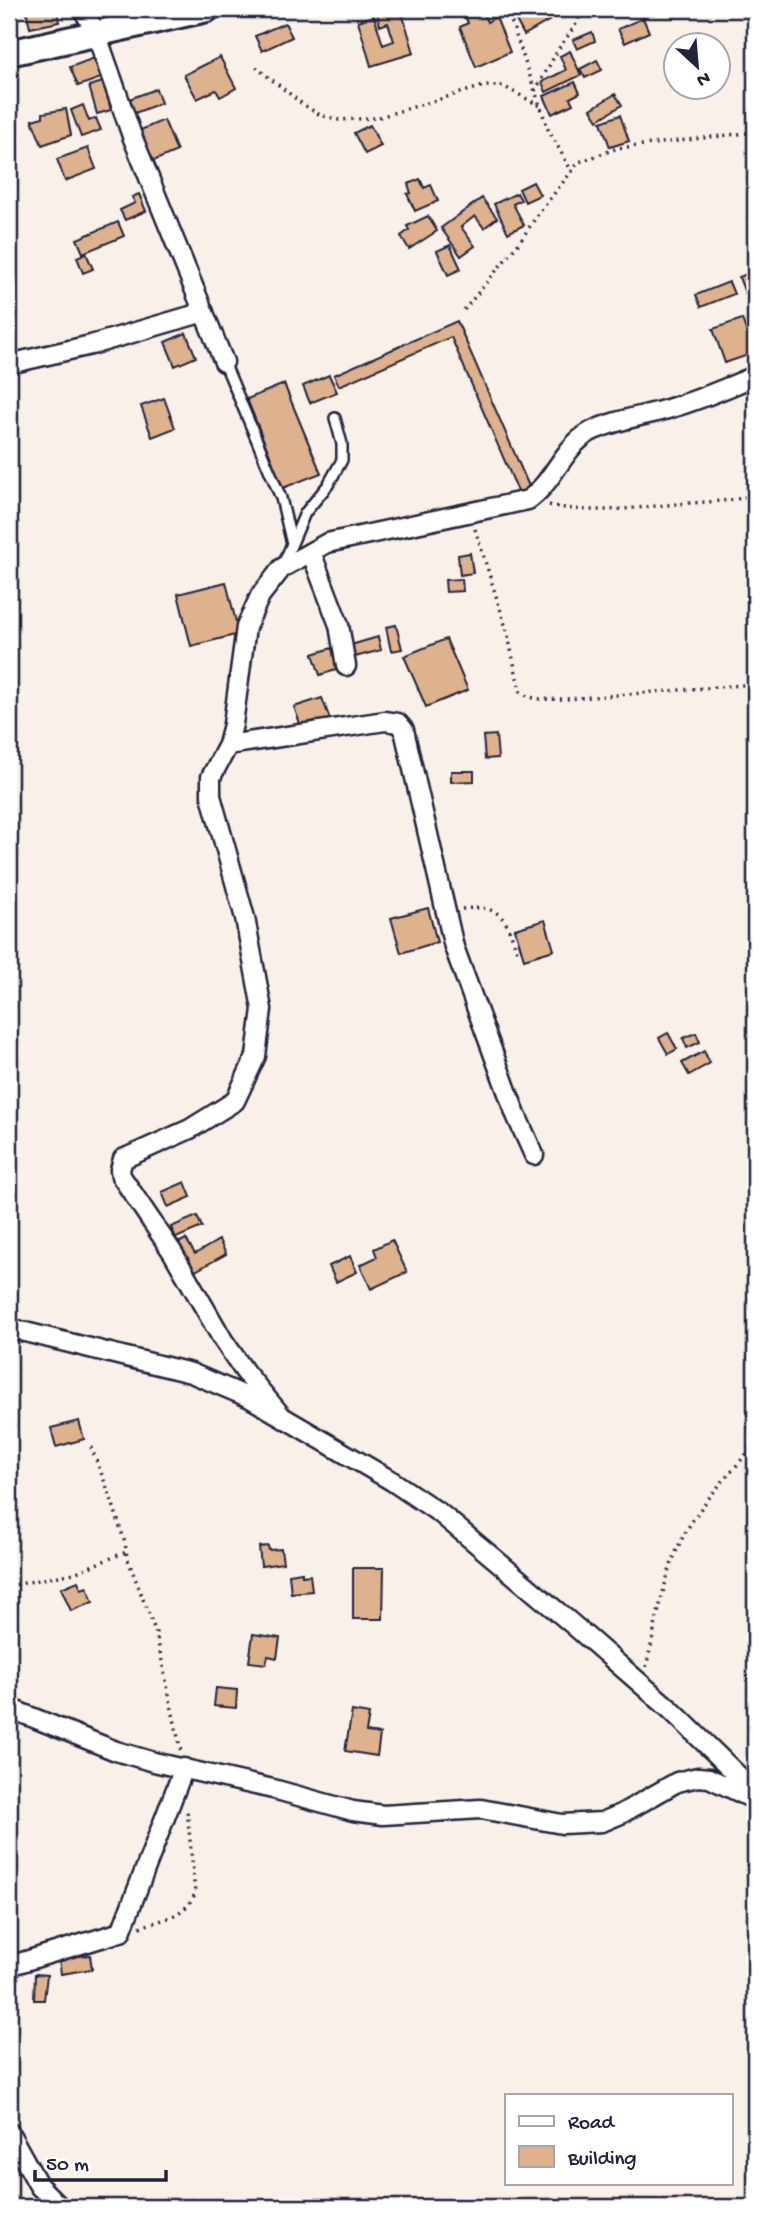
<svg xmlns="http://www.w3.org/2000/svg" width="764" height="2216" viewBox="0 0 764 2216" font-family="'Gochi Hand',sans-serif">
	<rect width="100%" height="100%" fill="#f8f0e9"/>
	<filter id="ink" filterUnits="userSpaceOnUse"><feTurbulence type="fractalNoise" baseFrequency=".0143" numOctaves="2"/><feDisplacementMap in="SourceGraphic" scale="14" xChannelSelector="R" yChannelSelector="G"/><feConvolveMatrix kernelMatrix="1 2 1 2 8 2 1 2 1" color-interpolation-filters="sRGB"/></filter>
	<g filter="url(#ink)">
		<path fill="#deb28f" stroke="#22223b" stroke-width="2" d="M26,9H57L59,22L30,28Z
			M394,9H401L414,53L371,66L358,21L374,16L383,45L394,41L388,23L380,26L377,14Z
			M521,9H544L550,20L524,35L512,13Z
			M482,10L487,22L496,17L510,52L476,67L460,27L468,23L465,16Z
			M643,18L649,32L625,43L618,29Z
			M285,23L292,37L262,51L255,36Z
			M592,32L595,41L577,49L573,40Z
			M570,51L581,75L546,92L542,82L566,70L560,56Z
			M97,57L104,77L78,86L70,67Z
			M220,57L236,88L220,97L216,90L197,99L184,75Z
			M597,60L602,70L585,78L580,69Z
			M103,82L111,110L97,114L89,86Z
			M575,82L580,93L570,98L573,104L552,114L544,96Z
			M156,89L161,103L135,113L129,99Z
			M615,94L622,105L598,120L591,109Z
			M83,105L89,121L96,118L101,130L81,137L71,110Z
			M66,109L71,135L42,145L32,120L43,117V113Z
			M620,115L629,141L610,147L601,122Z
			M164,120L177,151L149,163L136,132Z
			M370,125L381,146L365,154L354,133Z
			M88,148L96,169L65,181L57,159Z
			M420,179L424,188L431,185L438,201L415,211L407,194L411,193L408,184Z
			M533,182L540,195L525,202L519,189Z
			M517,193L521,200L513,204L524,225L508,233L494,204Z
			M139,194L146,211L125,220L120,210L135,203L132,197Z
			M482,198L497,218L484,228L475,216L461,227L475,246L461,256L441,228Z
			M428,216L437,231L409,249L401,236L409,230L407,226Z
			M118,222L124,236L83,253L77,239Z
			M450,245L461,269L448,275L437,251Z
			M86,253L93,269L83,273L77,257Z
			M755,271V290L745,293L739,277Z
			M729,282L734,294L701,307L696,295Z
			M742,319L754,353L725,363L713,329Z
			M457,321L531,491L520,496L451,337L339,386L334,375Z
			M186,333L196,357L175,366L165,342Z
			M329,375L337,392L310,403L303,386Z
			M284,384L321,473L283,488L247,399Z
			M164,398L175,428L152,437L141,406Z
			M470,553L473,573L460,575L458,555Z
			M462,579L463,591L446,592L445,580Z
			M226,582L239,634L191,646L178,594Z
			M396,625L402,649L391,651L386,627Z
			M378,637L381,650L355,657L351,645Z
			M446,639L468,690L426,707L404,656Z
			M332,648L339,669L320,675L313,654Z
			M322,698L331,722L303,732L294,707Z
			M496,735L498,758L485,759L483,736Z
			M451,771H474V781L451,782Z
			M428,908L437,942L401,953L391,918Z
			M545,920L554,950L524,959L515,929Z
			M668,1033L677,1049L668,1054L659,1038Z
			M696,1033L700,1042L687,1048L683,1038Z
			M704,1051L710,1063L689,1075L682,1063Z
			M185,1182L191,1197L168,1207L162,1192Z
			M197,1216L202,1227L176,1238L171,1227Z
			M186,1239L195,1254L219,1240L226,1254L190,1274L174,1245Z
			M392,1240L407,1272L371,1289L360,1265L377,1257L374,1249Z
			M350,1256L357,1272L336,1282L329,1266Z
			M79,1421L84,1439L56,1447L51,1428Z
			M268,1546L269,1550L281,1549L283,1563L261,1566L259,1547Z
			M353,1568H384L383,1619H353Z
			M302,1572V1576L310,1575L312,1591L291,1593L289,1574Z
			M78,1581L81,1589L87,1587L93,1602L71,1611L61,1588Z
			M253,1634L280,1638L277,1658L268,1656L266,1664L249,1662Z
			M216,1688L237,1690L236,1708L214,1706Z
			M352,1711L369,1714L366,1732L380,1734L377,1756L345,1751Z
			M90,1955L92,1969L61,1974L59,1958Z
			M35,1974L47,1975L44,2000H34Z"/>
		<g fill="none" stroke-linecap="round" stroke-linejoin="round">
			<defs>
				<path id="lane" d="M224,362L281,498L291,540
					M282,567L305,513L328,485L342,460V444L335,418"/>
				<path id="street" d="M83,9L96,33L132,136L224,362
					M9,364L91,345L204,312
					M311,552L339,625L346,666
					M228,745L385,721L398,723L404,730L454,947L516,1115L534,1155
					M9,1328L191,1373L250,1398L392,1481L441,1514L571,1623L671,1710L755,1792
					M284,1419L245,1372L223,1340L173,1253L121,1176L120,1170L123,1159L190,1129L235,1101L256,1056L262,1009L245,918L211,796V777L228,745L233,724L246,627L260,596L282,568L327,543L528,500C554,482 563,447 590,432C616,419 647,416 674,407C702,399 728,387 755,376
					M9,1708L116,1751L154,1762L273,1789L353,1811L383,1815L481,1809L562,1824L602,1822L621,1814L677,1782L698,1777L709,1778L755,1800
					M9,1966L121,1932L184,1768
					M9,2132L39,2186L60,2207"/>
				<path id="secondary" d="M9,53L207,9"/>
			</defs>
			<use href="#lane" stroke="#22223b" stroke-width="14"/>
			<use href="#street" stroke="#22223b" stroke-width="23"/>
			<use href="#secondary" stroke="#22223b" stroke-width="30"/>
			<path stroke="#22223b" stroke-width="3.5" stroke-dasharray="2 5" stroke-linecap="butt" d="M507,9L548,129L572,172
				M256,67L301,103L320,115L339,120L376,118L484,86H503L540,106
				M535,91L559,48L575,26L583,9
				M464,310L519,243L538,214L579,162L618,148L755,132
				M549,505C597,516 643,506 691,503C714,501 734,502 755,494
				M475,529L507,631L520,691C531,702 552,699 567,699L755,684
				M462,909C503,904 506,919 518,954
				M91,1447L111,1498L125,1543L127,1557L156,1633L181,1752
				M9,1586L74,1573L126,1552
				M646,1667C655,1631 661,1591 674,1557C690,1513 726,1479 755,1444
				M140,1927C161,1920 187,1916 195,1893L187,1809"/>
			<use href="#lane" stroke="#fff" stroke-width="9"/>
			<use href="#street" stroke="#fff" stroke-width="18"/>
			<use href="#secondary" stroke="#fff" stroke-width="24"/>
		</g>
	</g>
	<rect width="764" height="2216" fill="none" stroke="#fff" stroke-width="35"/>
	<rect x="18" y="18" width="729" height="2181" fill="none" stroke="#22223b" stroke-width="2.5" filter="url(#ink)"/>
	<rect x="505" y="2094" width="228" height="91" fill="#ffffff" stroke="#a7a7b1" stroke-width="2"/>
	<rect x="519" y="2116" width="35" height="10" fill="#ffffff" stroke="#a7a7b1" stroke-width="2"/>
	<text x="568" y="2128" font-size="21" fill="#22223b">Road</text>
	<rect x="519" y="2146" width="35" height="21" fill="#deb28f" stroke="#a7a7b1" stroke-width="2"/>
	<text x="568" y="2164" font-size="21" fill="#22223b">Building</text>
	<g transform="translate(697 66) rotate(154)"><circle r="33" fill="#ffffff" stroke="#a7a7b1" stroke-width="2"/>
	<path d="M0-5L12 26L0 18L-12 26Z" fill="#22223b"/>
	<text y="-10" font-size="19" font-weight="bold" text-anchor="middle" fill="#22223b">N</text>
	</g>
	<path d="M35 2170v10h131v-10" fill="none" stroke="#22223b" stroke-width="3.5"/>
	<text x="46" y="2170" font-size="21" fill="#22223b" stroke="#ffffff" stroke-width="5" paint-order="stroke">50 m</text>
</svg>
